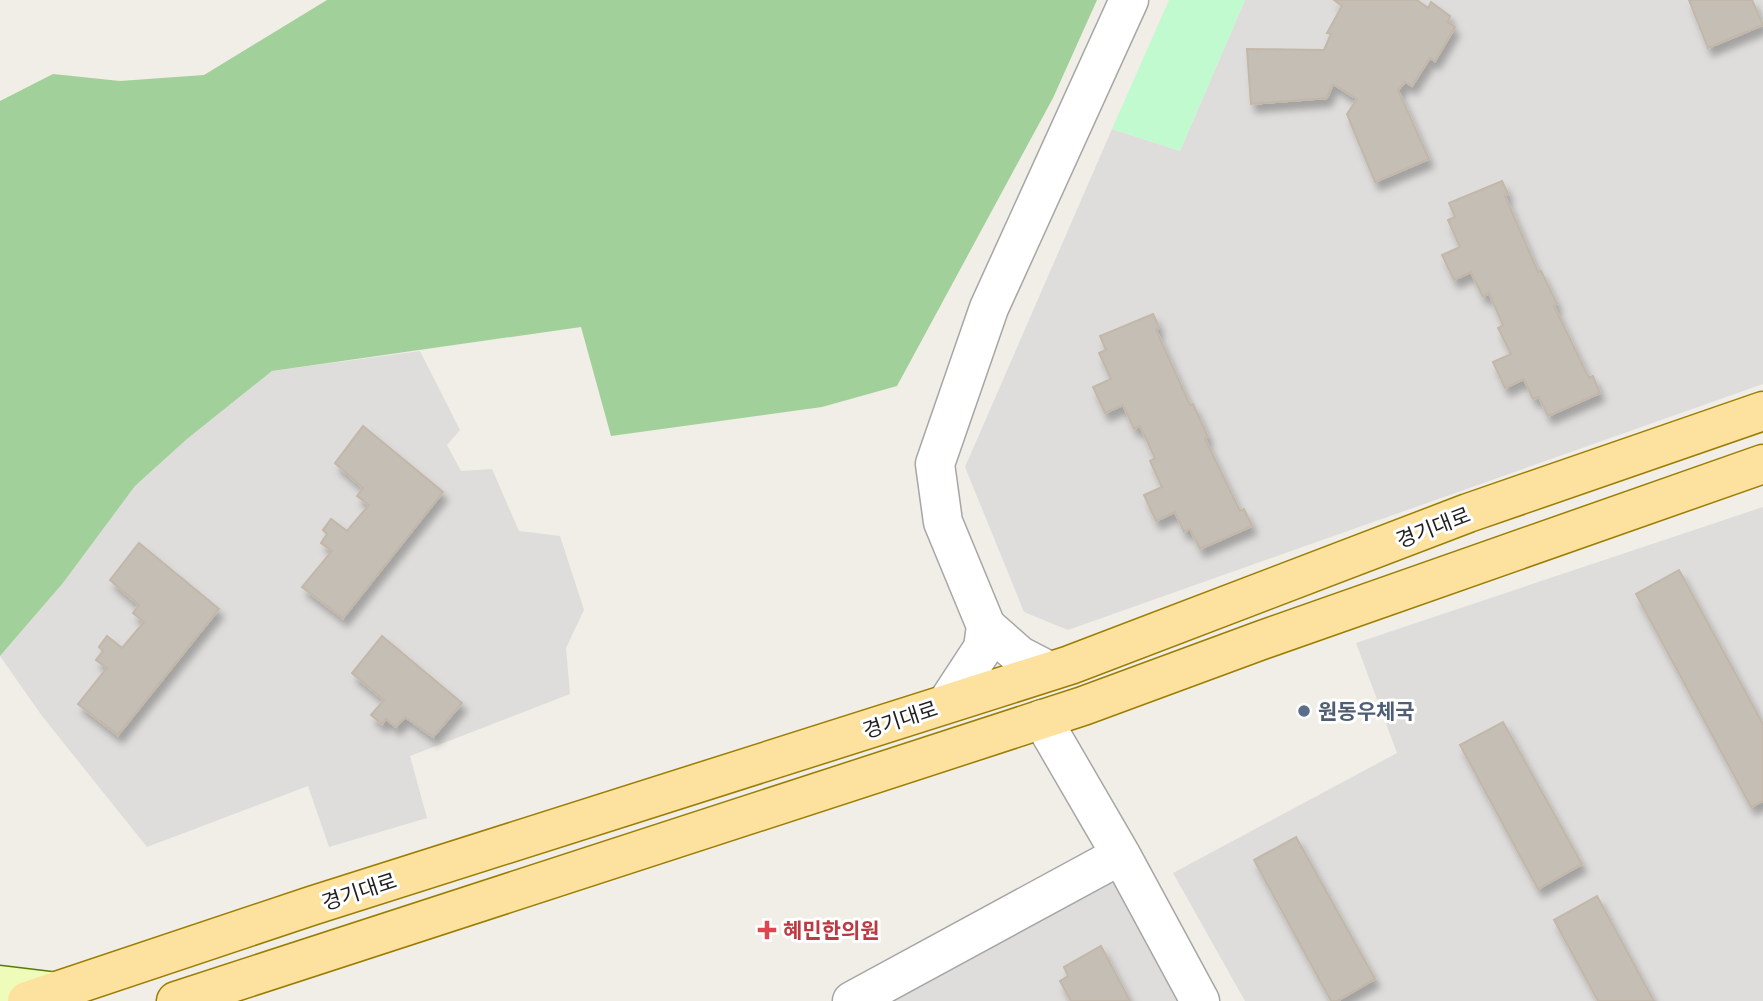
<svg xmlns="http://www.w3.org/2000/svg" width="1763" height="1001" viewBox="0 0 1763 1001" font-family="Ubuntu,'Noto Sans KR',sans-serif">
	<defs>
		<filter id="shadow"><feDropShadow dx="4.5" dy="8" stdDeviation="3.5" flood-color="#0004"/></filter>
	</defs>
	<rect width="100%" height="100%" fill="#f0eee6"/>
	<path fill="#dedddc" d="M1245,0H1763V384L1068,630L1024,612L965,467L1112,129L1180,151Z
		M420,351L460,430L447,445L461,471L492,469L519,531L560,536L584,610L566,648L570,694L410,756L427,818L329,847L308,786L147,847L42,716L0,656L63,583L135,486L187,439L272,371Z
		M1763,507V1001H1245L1173,873L1397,753L1356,643Z
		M1099,881L1119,885L1179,1001H884Z"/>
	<path fill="#a2d09a" d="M327,0H1097L1053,98L897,386L822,407L611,436L581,327L272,371L187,439L135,486L63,583L0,656V101L53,74L120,81L204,75Z"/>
	<path fill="#c2facf" d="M1169,0H1245L1180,151L1112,129Z"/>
	<path fill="#c5beb5" stroke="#c2b7a8" stroke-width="2" filter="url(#shadow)" d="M1334,0H1417L1428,8L1431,2L1450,16L1448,22L1455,27L1435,61L1430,58L1412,86L1405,82L1398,90L1429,159L1375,182L1347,114L1357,99L1333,84L1327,98L1251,104L1247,49L1324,50L1331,34L1327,33L1342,6Z
		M1689,0H1752L1763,25L1708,48Z
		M1502,181L1508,194L1505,196L1538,272L1541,271L1557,304L1554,306L1589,378L1593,376L1600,393L1548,416L1539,397L1533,399L1524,379L1505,388L1493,362L1511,354L1498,328L1503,325L1489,293L1483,297L1471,272L1454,280L1442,255L1460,247L1448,220L1455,217L1449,203Z
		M1153,314L1159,327L1156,330L1190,405L1193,404L1208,437L1205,439L1240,511L1244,509L1252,526L1200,549L1190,529L1184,532L1175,512L1156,521L1144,495L1162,487L1150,461L1155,458L1140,426L1134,429L1123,405L1105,413L1093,387L1111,379L1099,353L1106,350L1100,336Z
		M363,426L443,492L343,618L302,587L332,551L321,543L327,534L323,530L331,519L347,531L369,505L357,496L363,488L335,463Z
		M139,543L219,609L118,735L78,704L107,668L96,660L103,651L99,647L107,636L122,648L144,622L133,613L139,605L110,580Z
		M1679,570L1763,724V801L1751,807L1636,594Z
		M382,636L462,703L433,737L405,717L396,727L386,719L382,724L371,715L384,700L352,673Z
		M1503,722L1582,864L1538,889L1460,745Z
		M1296,837L1375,979L1337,1001H1331L1254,860Z
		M1597,896L1654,1001H1598L1554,920Z
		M1101,946L1130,1001H1071L1060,981L1068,976L1064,967Z"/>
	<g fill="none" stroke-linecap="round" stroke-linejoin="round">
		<defs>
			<path id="street" d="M1049,671L1020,656L986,626L943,522L935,464L989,308L1129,0
				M947,703L983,648L986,626
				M1042,719L1121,855L1200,1001
				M852,1001L1121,855"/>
			<path id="secondary" d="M0,985L58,992"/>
			<path id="primary" d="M27,1001L311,906L1070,665L1468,513L1763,411
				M176,1001L1083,706L1262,640L1763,464"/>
		</defs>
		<use href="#street" stroke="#a6a6a6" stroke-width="41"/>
		<use href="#secondary" stroke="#5c7a03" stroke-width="41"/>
		<use href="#primary" stroke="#9b7d00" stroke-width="41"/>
		<use href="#street" stroke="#fff" stroke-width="38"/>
		<use href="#secondary" stroke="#eefbb9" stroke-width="38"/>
		<use href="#primary" stroke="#fde19e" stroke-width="38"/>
	</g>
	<circle fill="#5c6f8a" stroke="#fff" stroke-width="2.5" cx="1304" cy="711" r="7"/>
	<path fill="#e0444e" stroke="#fff" stroke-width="2.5" d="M763.5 919.5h7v7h7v7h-7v7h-7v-7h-7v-7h7z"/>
	<g text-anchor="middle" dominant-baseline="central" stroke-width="6" stroke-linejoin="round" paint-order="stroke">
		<g font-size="21" fill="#1f1f1f" stroke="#fff">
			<text transform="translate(1433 527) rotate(-21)">경기대로</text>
			<text transform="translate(900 719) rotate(-18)">경기대로</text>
			<text transform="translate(359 891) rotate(-18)">경기대로</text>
		</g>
		<g font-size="21" font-weight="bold" fill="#4e5e75" stroke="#fff" text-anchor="start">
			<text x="1318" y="711">원동우체국</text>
		</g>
		<g font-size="21" font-weight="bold" fill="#be3a42" stroke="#fff" text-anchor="start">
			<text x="783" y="930">혜민한의원</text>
		</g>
	</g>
</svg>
